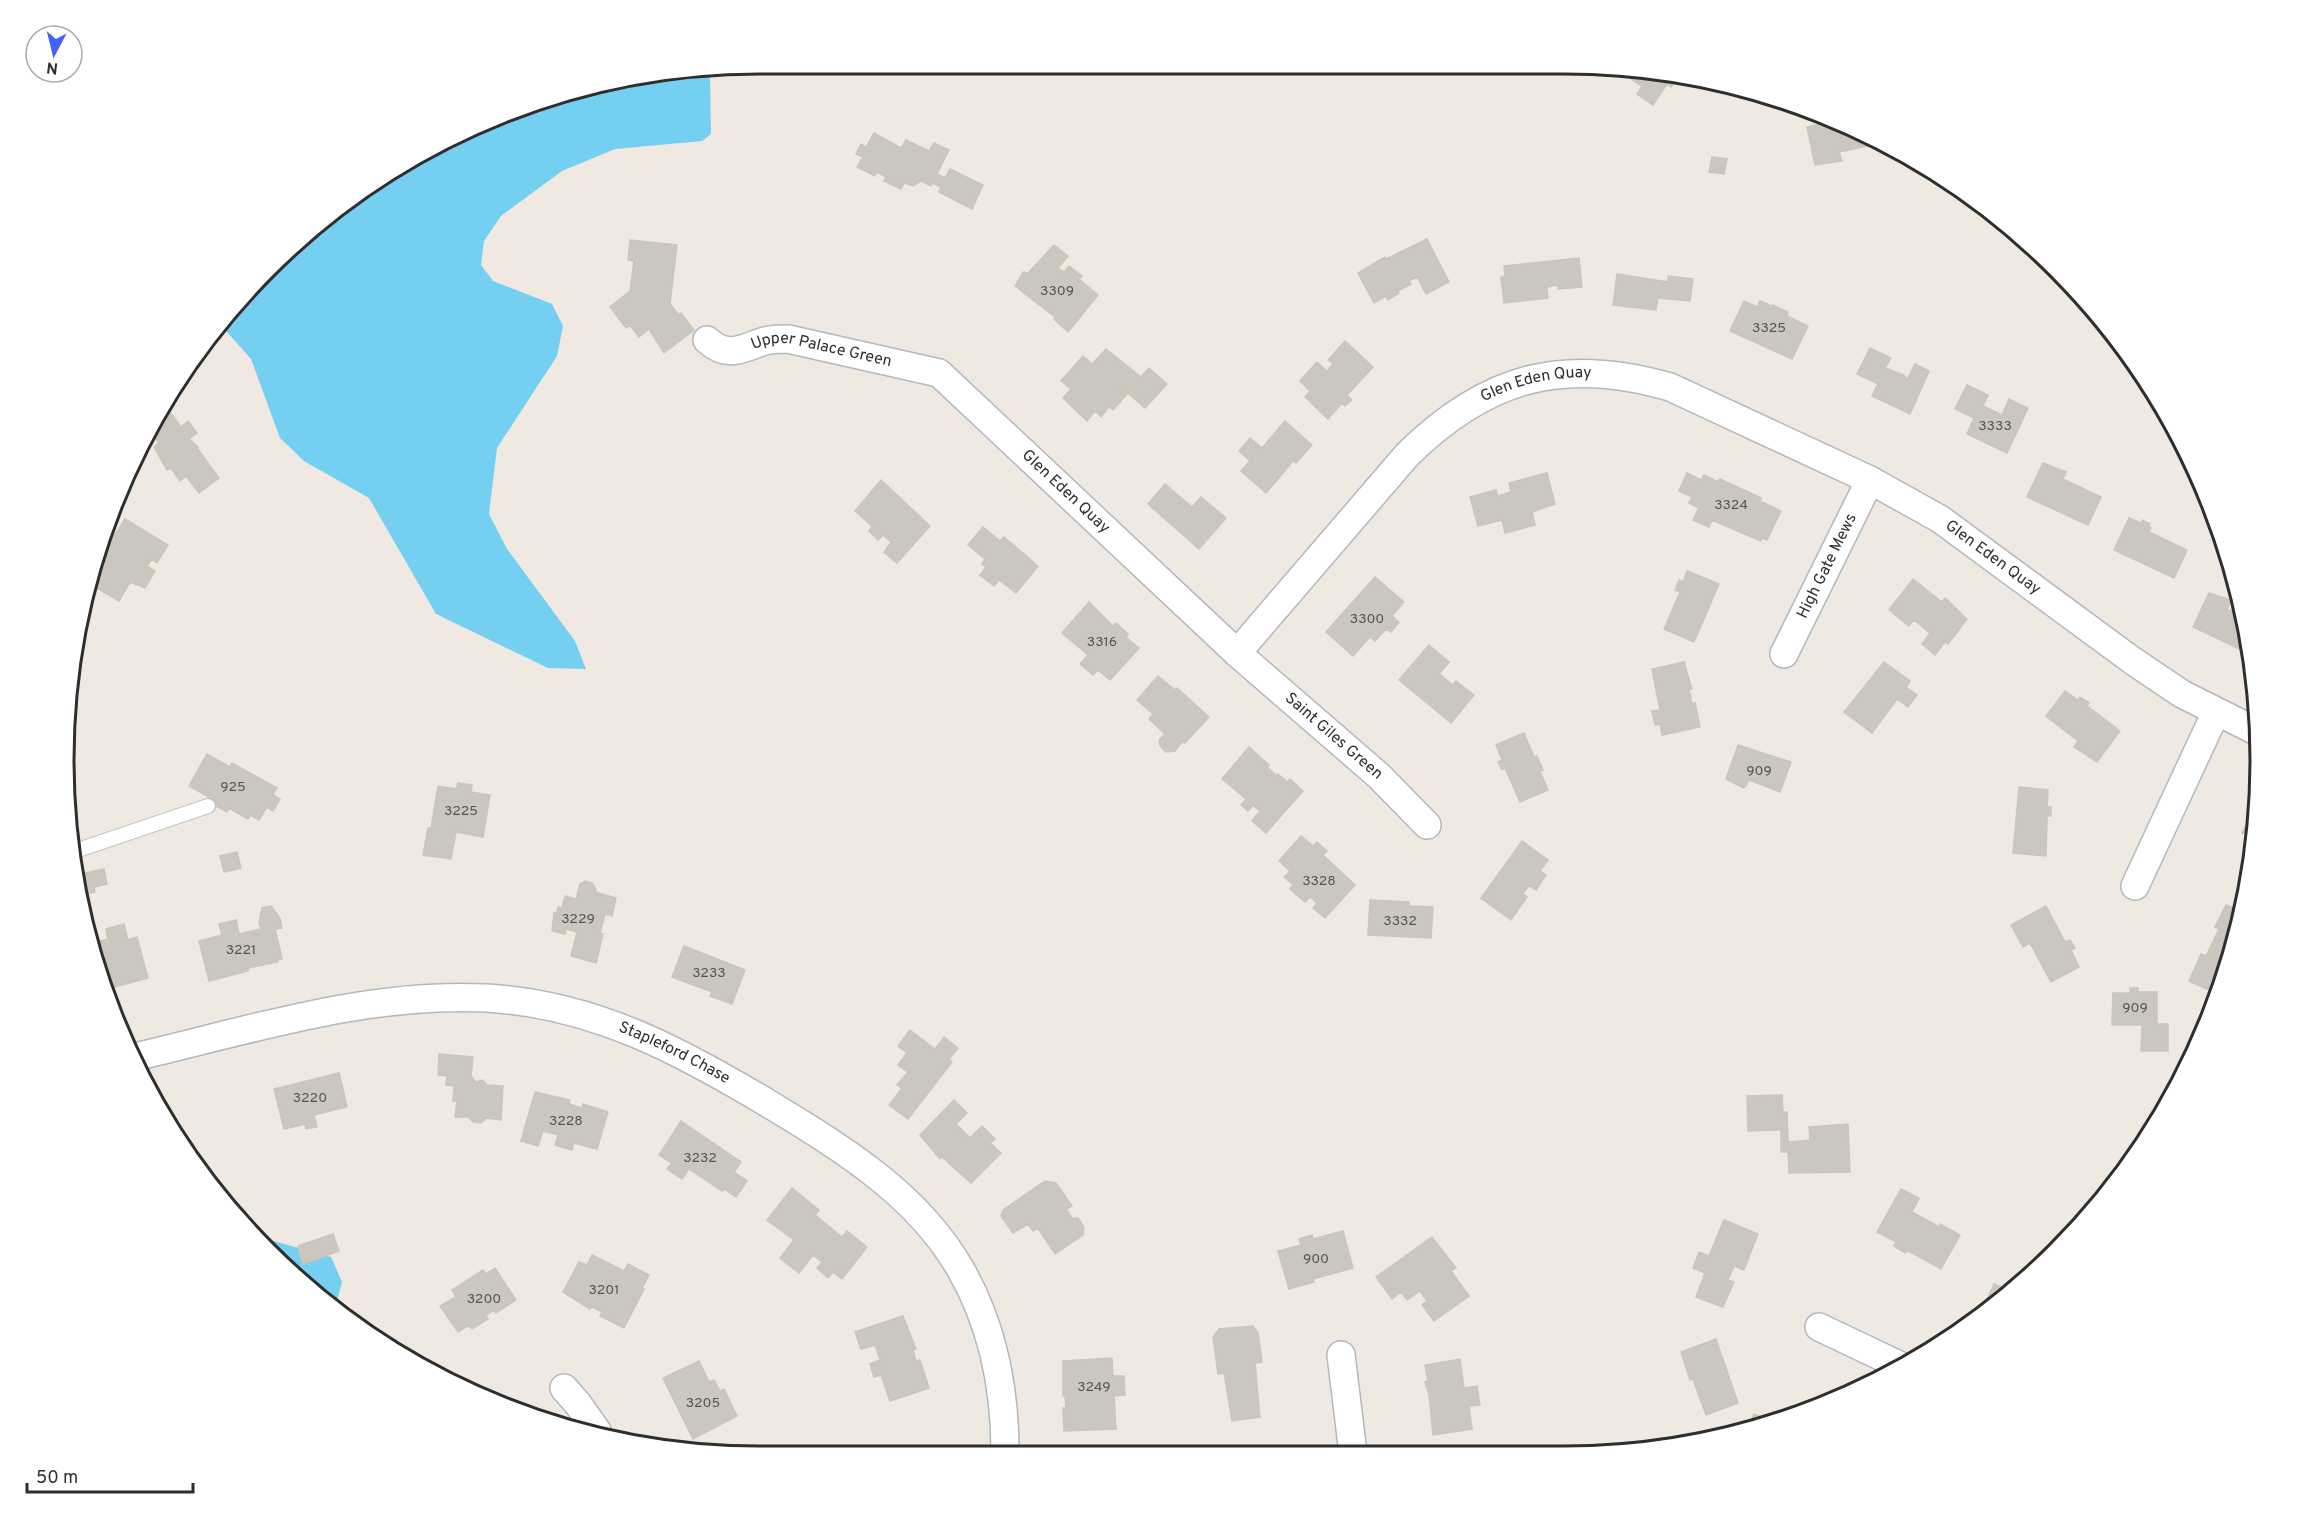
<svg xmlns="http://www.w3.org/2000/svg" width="2323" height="1519" viewBox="0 0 2323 1519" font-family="Overpass,sans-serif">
	<rect width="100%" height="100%" fill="#efe9e1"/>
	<path fill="#75cff0" d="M668,69H714L710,75L711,134L702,141L615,149L562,171L501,216L484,241L481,265L493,281L552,304L563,326L557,356L497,448L489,514L507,549L575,641L586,669L548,668L436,614L369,498L304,461L280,438L251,359L219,323L300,236L372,181L536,100Z
		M252,1235L331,1257L342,1282L335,1308L301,1283Z"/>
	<path fill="#cbc7bf" stroke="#cbc5ba" stroke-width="1.5" d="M1620,69H1655L1680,75L1671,87L1667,84L1653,105L1637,94L1642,86L1619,71Z
		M1836,120L1871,135L1881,143L1839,152L1842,161L1815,165L1807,127Z
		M874,133L901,148L906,140L929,151L934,143L949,150L937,174L945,178L950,169L983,185L972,209L939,192L941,187L932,183L931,186L921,181L913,186L904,183L901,189L884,181L886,177L877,172L875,176L857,167L863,157L856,154L861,144L866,147Z
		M1712,157L1727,159L1724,174L1709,172Z
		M1427,239L1449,282L1426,294L1417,277L1409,281L1411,284L1398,291L1399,293L1388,300L1386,296L1374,303L1358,273L1385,257L1386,259Z
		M630,240L677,245L670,304L679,315L681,313L694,330L664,353L649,329L639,337L630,325L626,328L610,307L630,291L634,261L628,260Z
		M1054,245L1068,256L1058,268L1064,272L1069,266L1082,276L1079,279L1098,295L1068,332L1054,319L1055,317L1015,286L1023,272L1028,273Z
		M1579,258L1582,287L1558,289V285L1547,287L1548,298L1504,303L1501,277L1505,276L1504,266Z
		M1617,274L1668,282V276L1693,279L1690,301L1658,298L1656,310L1613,305Z
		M1744,301L1757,307L1760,301L1772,306L1773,305L1788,312L1787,316L1808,326L1792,359L1730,331Z
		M1345,341L1373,367L1347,395L1352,400L1345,406L1342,403L1328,419L1305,397L1310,391L1300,381L1317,362L1327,371L1333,364L1328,360Z
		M1870,348L1891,358L1885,368L1904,375L1907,380L1915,364L1929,371L1910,414L1872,396L1878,384L1857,374Z
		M1106,349L1141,377L1149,368L1167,384L1145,408L1121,387L1120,388L1127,394L1113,410L1109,407L1101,417L1095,411L1087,421L1063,398L1071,389L1061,381L1083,356L1092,364Z
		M1967,385L1988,395L1983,406L2002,415L2009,399L2028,408L2007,453L1967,434L1974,418L1955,409Z
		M167,408L181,427L188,421L197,433L189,439L198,447L197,448L219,478L199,493L186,476L180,481L171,468L167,470L154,447L159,443L148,429L153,418Z
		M1285,421L1312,445L1296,463L1293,461L1266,493L1241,471L1250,461L1239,451L1250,438L1262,448Z
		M2043,463L2066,472L2063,479L2101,497L2088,525L2027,497Z
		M1547,473L1555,504L1532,512L1535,525L1505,533L1502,520L1478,526L1470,497L1496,490L1498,496L1511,492L1509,483Z
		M1687,473L1701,480L1704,475L1718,482L1720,479L1761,498L1760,501L1781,511L1767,540L1762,538L1761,541L1712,520L1709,527L1693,520L1699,508L1689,503L1692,497L1679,491Z
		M881,480L930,526L897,563L884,552L891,542L883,535L878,540L869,531L872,526L855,511Z
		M1165,484L1192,507L1201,497L1226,518L1199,549L1148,504Z
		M2129,518L2141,523L2142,520L2150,524L2149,526L2151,528L2149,532L2187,550L2174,578L2114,550Z
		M125,519L168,545L157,563L152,559L147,566L155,571L145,588L130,582L119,601L90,584L95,562L97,558L100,560L107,547L103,545L110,532L115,535Z
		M983,527L1000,541L1004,537L1038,566L1016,593L999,580L994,586L980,575L986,567L982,564L985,559L968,545Z
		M1687,571L1719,584L1694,642L1664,629L1680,592L1675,590L1679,580L1683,582Z
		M1375,577L1404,602L1392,616L1399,622L1391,632L1386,629L1375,641L1370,637L1353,656L1326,632Z
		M1913,579L1942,602L1945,598L1967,619L1948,644L1945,642L1935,655L1922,644L1930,633L1914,620L1909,626L1889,610Z
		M2209,593L2228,599L2230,603L2227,609L2240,615L2242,612L2248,653L2193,627Z
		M1089,602L1113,626L1116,623L1128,634L1126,637L1139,648L1110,680L1098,670L1093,675L1080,664L1088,655L1062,633Z
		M1429,645L1449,662L1439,674L1453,685L1456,681L1474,695L1451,723L1399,680Z
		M1684,662L1692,689H1689L1692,704L1695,703L1700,727L1662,735L1660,724L1655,725L1652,711L1660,710L1652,669Z
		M1884,662L1910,681L1906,687L1917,695L1908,707L1897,699L1872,733L1844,712Z
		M1158,676L1175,690L1177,688L1209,717L1185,743L1183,741L1175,751L1166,752L1160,746L1159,740L1165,734L1149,719L1153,714L1137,700Z
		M2065,691L2078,700L2080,697L2089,703L2087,706L2120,731L2097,762L2074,747L2078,741L2046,716Z
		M1524,733L1534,757L1537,756L1543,770L1540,771L1548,790L1520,802L1505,768L1502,770L1498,762L1502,760L1496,745Z
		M1738,745L1791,762L1780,792L1749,780L1746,786L1743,788L1726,779Z
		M1249,747L1269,765L1267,767L1277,776L1278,774L1287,782L1290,779L1303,791L1266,833L1252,821L1260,811L1253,805L1248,811L1241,805L1246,799L1222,779Z
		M207,754L230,767L232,763L277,788L273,795L280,799L273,811L267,807L259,820L250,815L248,819L229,808L227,812L214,805L216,801L189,786Z
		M458,783L472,785L471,792L490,795L483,837L456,832L451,859L423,855L428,828H431L438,786L456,789Z
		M2019,787L2048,790L2047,807H2051V816H2047L2046,856L2013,853Z
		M2256,805L2254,849L2247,846L2251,837L2242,833Z
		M1301,836L1313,846L1317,842L1327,851L1323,855L1355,885L1325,918L1313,908L1317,903L1310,897L1305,902L1290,889L1293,885L1284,877L1290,871L1279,861Z
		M1522,841L1548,860L1540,871L1546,875L1536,890L1529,885L1523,894L1527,897L1511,920L1481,898Z
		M237,852L241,868L224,872L220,856Z
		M104,869L107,884L94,887L95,892L79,895L76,875Z
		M585,881L592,883L596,889L595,892L616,898L612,916L605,914L600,933L603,934L596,963L571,956L577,932L566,929L565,934L552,931L554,913L556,914L558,907L562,908L565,896L576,899L580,884Z
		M1370,900L1409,902V906L1433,907L1431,938L1368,935Z
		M2226,905L2240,911L2223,983L2218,994L2189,981L2201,954L2206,956L2219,929L2215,927Z
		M271,906L280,918L282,928L275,929L282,959L277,960L278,962L248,968V971L209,981L199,941L222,935L219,924L236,920L239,934L261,929L259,923L262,908Z
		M2046,906L2065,942L2070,940L2075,948L2071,950L2079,967L2051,982L2030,943L2023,947L2011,925Z
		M124,924L128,940L137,937L148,978L107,989L93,955L95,954L92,943L108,939L106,929Z
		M684,946L745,970L732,1004L710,996L712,992L672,977Z
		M2130,988H2138V992H2157V1024H2168V1051H2141L2142,1025H2112L2113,993H2130Z
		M910,1030L935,1049L944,1037L958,1048L949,1059L952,1062L908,1119L889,1105L902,1088L897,1085L908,1072L898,1065L907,1053L898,1046Z
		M439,1054L473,1057L471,1076L476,1082L483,1080L487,1085L503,1086L501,1120L486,1118L481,1123L473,1122L468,1117H455L457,1101H453L454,1086L446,1085L447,1076L438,1075Z
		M339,1073L347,1107L314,1115L317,1127L306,1129L305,1124L284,1129L274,1089Z
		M535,1092L570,1100L569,1104L582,1108L583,1104L608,1112L597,1149L574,1143L572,1150L555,1145L558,1135L543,1131L538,1146L521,1141Z
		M1782,1095L1783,1112H1787L1788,1142L1810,1140L1809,1127L1848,1124L1850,1172L1789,1173L1788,1152H1781V1130L1748,1131L1747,1096Z
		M954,1100L967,1113L956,1124L970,1138L982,1126L995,1139L990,1143L1001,1153L971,1183L942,1157L940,1159L920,1135Z
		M681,1121L741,1162L734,1172L747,1181L736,1197L724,1189L722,1191L689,1169L682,1179L667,1169L672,1163L659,1155Z
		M1045,1181L1056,1183L1072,1206L1066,1209L1072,1218H1078L1084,1227L1083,1235L1055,1254L1038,1228L1033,1231L1028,1224L1013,1233L1001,1216L1003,1210Z
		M792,1188L819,1210L815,1215L842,1237L847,1231L867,1247L842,1279L833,1272L828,1278L817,1268L822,1262L813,1255L799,1273L780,1258L794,1240L767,1220Z
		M1901,1189L1919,1198L1912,1212L1936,1225L1937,1229L1940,1224L1960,1235L1941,1269L1907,1250L1905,1253L1894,1246L1896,1242L1877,1232Z
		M1724,1220L1758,1234L1744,1270L1734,1266L1728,1280L1734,1282L1723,1307L1696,1297L1705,1273L1693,1268L1699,1252L1709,1256Z
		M1343,1231L1353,1268L1313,1279L1314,1282L1289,1289L1278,1251L1301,1245L1299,1239L1312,1235L1313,1239Z
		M333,1234L339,1251L303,1264L298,1246Z
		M1432,1237L1456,1268L1451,1271L1469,1296L1434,1321L1422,1305L1427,1301L1420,1291L1407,1300L1401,1292L1392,1299L1376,1277Z
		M592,1255L624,1271L628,1264L649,1275L642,1288L644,1289L624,1328L600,1316L602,1312L591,1306L590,1309L563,1292L579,1262L587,1265Z
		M495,1268L516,1300L496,1313L494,1310L486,1315L488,1319L472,1329L469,1325L458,1332L440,1306L456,1297L452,1290L483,1270L486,1274Z
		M1994,1284L2010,1291L1980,1317L1988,1297Z
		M903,1316L916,1349L913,1350L916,1361L920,1360L929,1388L890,1401L881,1375L874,1377L870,1364L880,1360L875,1345L861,1349L855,1332Z
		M1253,1326L1258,1333L1262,1362L1255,1363L1260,1417L1232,1421L1224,1373L1218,1374L1213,1337L1219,1329Z
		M1716,1339L1738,1403L1706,1415L1693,1379L1690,1380L1681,1352Z
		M383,1341L414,1353L411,1362L382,1342Z
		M1112,1358L1113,1376H1124L1125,1395L1114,1396L1116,1429L1064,1431L1063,1408H1066L1065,1396H1063V1361Z
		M1460,1359L1464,1388L1477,1386L1480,1405L1469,1406L1472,1429L1433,1435L1429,1395L1425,1382L1428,1381L1425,1365Z
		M699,1361L709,1382L714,1380L720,1391L724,1389L737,1416L693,1439L663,1378Z
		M1754,1414L1767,1420L1768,1417L1775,1420L1745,1432Z
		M913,1445L916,1451H900Z"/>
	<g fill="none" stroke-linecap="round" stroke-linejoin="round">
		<defs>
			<path id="service" d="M72,852L208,806"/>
			<g id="minor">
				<path id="s1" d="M707,340C730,361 744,346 769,340C775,339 782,339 788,339L939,373L1237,653L1379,776L1427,825"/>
				<path id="s2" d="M1237,653L1407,455C1486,377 1563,356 1670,387L1870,480L1940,519L2133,661L2182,694L2258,732"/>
				<path id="s3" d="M1784,654L1870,480"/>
				<path d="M2135,886L2216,712"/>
				<path id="s4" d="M135,1057C250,1030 367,992 486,998C595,1004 683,1052 774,1107C845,1150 919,1196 961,1270C993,1326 1005,1388 1005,1452"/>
				<path d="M1819,1327L1901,1366"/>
				<path d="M1341,1355L1353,1453"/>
				<path d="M564,1388L578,1404L597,1431"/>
			</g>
		</defs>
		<use href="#service" stroke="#b4b7c1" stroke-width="16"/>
		<use href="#minor" stroke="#b4b7c1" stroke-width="30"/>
		<use href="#service" stroke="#fff" stroke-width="14"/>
		<use href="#minor" stroke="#fff" stroke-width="27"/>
	</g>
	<g text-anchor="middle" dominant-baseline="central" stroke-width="5" stroke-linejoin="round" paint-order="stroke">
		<g font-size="14" fill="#555452">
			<text x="1057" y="291">3309</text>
			<text x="1769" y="328">3325</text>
			<text x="1995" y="426">3333</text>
			<text x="1731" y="505">3324</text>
			<text x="1367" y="619">3300</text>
			<text x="1102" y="642">3316</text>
			<text x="1759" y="771">909</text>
			<text x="233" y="787">925</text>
			<text x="461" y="811">3225</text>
			<text x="1319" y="881">3328</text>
			<text x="578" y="919">3229</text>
			<text x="1400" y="921">3332</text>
			<text x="241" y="950">3221</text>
			<text x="709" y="973">3233</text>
			<text x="2135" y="1008">909</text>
			<text x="310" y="1098">3220</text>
			<text x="566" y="1121">3228</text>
			<text x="700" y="1158">3232</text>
			<text x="1316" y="1259">900</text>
			<text x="604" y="1290">3201</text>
			<text x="484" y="1299">3200</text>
			<text x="1094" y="1387">3249</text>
			<text x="703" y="1403">3205</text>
		</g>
		<g font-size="16" fill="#2e2e2e" stroke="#fff">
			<text stroke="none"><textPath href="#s1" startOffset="120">Upper Palace Green</textPath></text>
			<text stroke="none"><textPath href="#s2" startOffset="412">Glen Eden Quay</textPath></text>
			<text stroke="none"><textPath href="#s1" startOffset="414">Glen Eden Quay</textPath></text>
			<text stroke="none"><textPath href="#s2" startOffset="915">Glen Eden Quay</textPath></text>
			<text stroke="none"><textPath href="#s3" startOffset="98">High Gate Mews</textPath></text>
			<text stroke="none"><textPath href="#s1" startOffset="777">Saint Giles Green</textPath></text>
			<text stroke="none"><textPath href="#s4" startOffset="555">Stapleford Chase</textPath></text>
		</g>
	</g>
	<path d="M0 0H2323V1519H0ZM760 74H1564A686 686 0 0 1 2250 760V760A686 686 0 0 1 1564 1446H760A686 686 0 0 1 74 760V760A686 686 0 0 1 760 74Z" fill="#fff" fill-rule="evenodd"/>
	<path fill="none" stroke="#2e2e2e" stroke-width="3" d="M760 74H1564A686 686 0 0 1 2250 760V760A686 686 0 0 1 1564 1446H760A686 686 0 0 1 74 760V760A686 686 0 0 1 760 74Z"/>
	<g transform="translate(54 54) rotate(187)"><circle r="28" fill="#ffffff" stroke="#ababab" stroke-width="1.5"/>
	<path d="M0-4.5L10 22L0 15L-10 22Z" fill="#4264fb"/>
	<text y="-9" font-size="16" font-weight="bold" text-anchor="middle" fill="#2e2e2e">N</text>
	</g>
	<path d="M27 1483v9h166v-9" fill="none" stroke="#2e2e2e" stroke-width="3"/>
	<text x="36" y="1483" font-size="18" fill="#2e2e2e" stroke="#ffffff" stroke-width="4.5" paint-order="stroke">50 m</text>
</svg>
